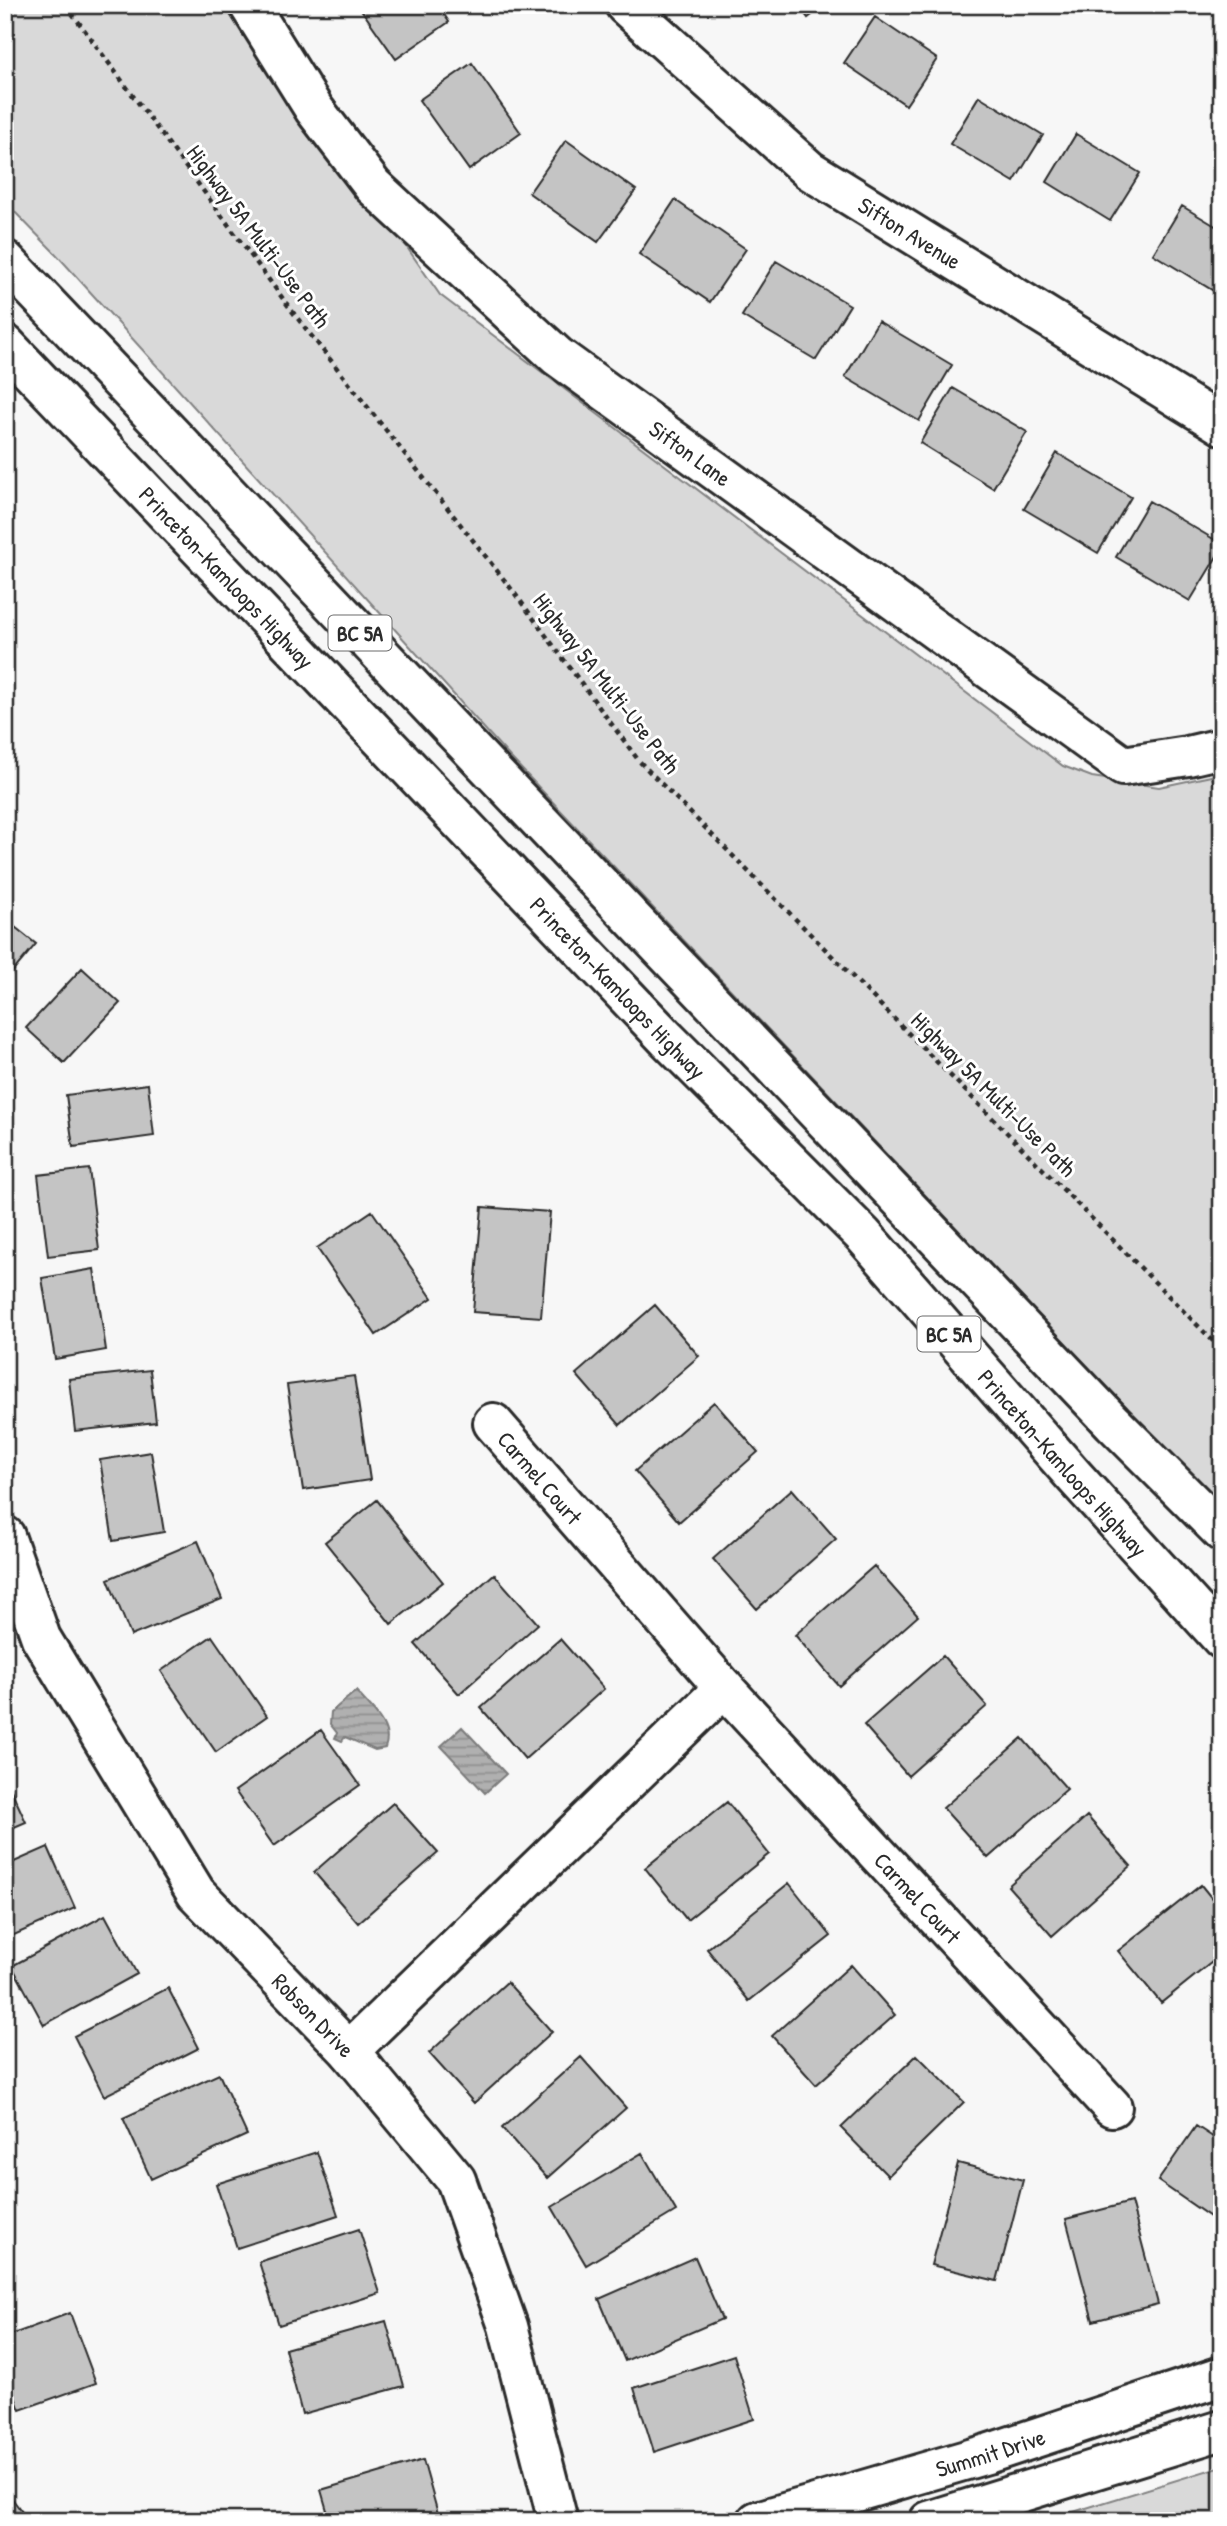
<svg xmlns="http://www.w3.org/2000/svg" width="1227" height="2526" viewBox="0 0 1227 2526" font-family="'Patrick Hand',sans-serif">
	<defs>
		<pattern id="water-rules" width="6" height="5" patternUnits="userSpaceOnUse" patternTransform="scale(1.75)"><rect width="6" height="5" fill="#b0b0b0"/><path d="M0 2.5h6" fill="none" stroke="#8f8f8f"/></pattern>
	</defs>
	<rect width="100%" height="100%" fill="#f7f7f7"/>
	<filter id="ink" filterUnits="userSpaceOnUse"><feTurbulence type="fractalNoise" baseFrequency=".0143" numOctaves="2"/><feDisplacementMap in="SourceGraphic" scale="14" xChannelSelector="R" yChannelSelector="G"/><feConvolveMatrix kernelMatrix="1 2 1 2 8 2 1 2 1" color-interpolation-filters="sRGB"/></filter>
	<g filter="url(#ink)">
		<path fill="#d9d9d9" stroke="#828282" stroke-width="2" d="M5,5H239L440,295L1063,766L1092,777L1159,787L1211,776L1222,798V1508L510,757L56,254L5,202Z
			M1222,2466V2521H1044Z"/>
		<path fill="url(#water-rules)" stroke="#7b7b7b" stroke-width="2" d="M356,1691C369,1707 394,1726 385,1748L375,1750L345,1737L342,1741L335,1738L337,1733L330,1724L331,1712Z
			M462,1727L506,1774L485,1793L441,1746Z"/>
		<path fill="#c4c4c4" stroke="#2b2b2b" stroke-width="2" d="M358,5H438L449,22L396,59Z
			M798,5H825L808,18Z
			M875,17L937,59L906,105L844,63Z
			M472,63L521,133L469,170L419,100Z
			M979,96L1043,135L1014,182L950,144Z
			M1076,134L1140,173L1110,221L1047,182Z
			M566,140L636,190L598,242L529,193Z
			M675,200L746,249L710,302L639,254Z
			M1182,206L1222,230V284L1217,293L1153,254Z
			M776,261L850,305L816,360L742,316Z
			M878,321L952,365L919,421L845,377Z
			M953,388L1027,432L993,488L920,443Z
			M1057,453L1131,497L1098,553L1024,509Z
			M1149,501L1222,544V548L1190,601L1116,557Z
			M5,919L36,944L5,981Z
			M82,968L120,1003L64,1063L26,1028Z
			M148,1084L154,1136L73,1147L66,1095Z
			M89,1169L99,1250L48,1256L38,1175Z
			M482,1207L550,1212L541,1317L473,1312Z
			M372,1211L432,1298L376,1335L317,1248Z
			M94,1269L106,1350L55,1359L42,1278Z
			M655,1305L699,1356L620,1425L576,1374Z
			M150,1370L156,1422L75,1431L69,1379Z
			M354,1376L370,1480L303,1490L287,1385Z
			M714,1402L758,1452L679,1522L635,1471Z
			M151,1452L164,1532L113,1541L100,1460Z
			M792,1489L836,1539L757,1609L713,1559Z
			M377,1500L443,1582L391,1624L325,1542Z
			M198,1541L222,1599L131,1636L108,1579Z
			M874,1566L918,1616L839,1686L795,1635Z
			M494,1574L538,1624L459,1694L415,1644Z
			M212,1636L267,1716L216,1752L161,1671Z
			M560,1639L604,1689L525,1759L481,1708Z
			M943,1656L987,1706L908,1776L864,1725Z
			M321,1730L360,1785L274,1846L235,1791Z
			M1022,1738L1067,1789L988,1858L943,1808Z
			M5,1777L26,1822L5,1831Z
			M727,1802L769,1854L687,1920L645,1868Z
			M393,1803L438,1853L358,1923L314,1872Z
			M1087,1816L1131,1866L1052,1936L1008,1886Z
			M48,1847L75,1908L5,1939V1866Z
			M789,1883L831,1936L749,2001L707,1949Z
			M1201,1885L1222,1911V1954L1161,2003L1118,1951Z
			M105,1915L137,1974L44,2025L12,1966Z
			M851,1965L895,2015L816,2085L772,2036Z
			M507,1982L552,2032L474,2103L429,2053Z
			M168,1988L199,2048L104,2096L74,2036Z
			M917,2055L964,2102L888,2176L841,2128Z
			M581,2057L626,2108L547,2178L502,2128Z
			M219,2074L247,2135L151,2179L123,2118Z
			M1196,2126L1222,2143V2225L1158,2181Z
			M317,2152L338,2215L237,2248L216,2184Z
			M642,2153L676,2211L586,2265L552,2207Z
			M958,2163L1023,2180L997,2281L931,2265Z
			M1131,2202L1158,2304L1093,2321L1066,2219Z
			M359,2229L380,2293L279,2325L259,2262Z
			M695,2257L722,2319L625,2361L599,2299Z
			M70,2313L96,2383L20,2410L5,2371V2337Z
			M386,2321L404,2386L302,2414L285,2349Z
			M734,2355L754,2419L654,2452L634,2388Z
			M423,2460L440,2521H330L321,2490Z
			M5,2489L25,2516L18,2521H5Z"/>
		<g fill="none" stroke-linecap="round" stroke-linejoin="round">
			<defs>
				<g id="street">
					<path id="s1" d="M249,5L314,109L373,186L557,356L1123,766L1188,756L1222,748"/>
					<path id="s2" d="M625,5L809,170L1222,425"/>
					<path id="s3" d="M493,1423L724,1688L1112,2107"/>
					<path id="s4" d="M5,1536L41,1638L196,1893L349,2051L456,2180L508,2326L558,2521"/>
					<path d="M349,2051L724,1688"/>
				</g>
				<g id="secondary">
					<path id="s5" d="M757,2521L987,2454L1222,2376"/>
					<path d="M929,2521L1222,2430"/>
				</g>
				<g id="primary">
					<path d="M5,260L1113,1423L1222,1532"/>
					<path id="s6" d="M5,344L667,1039L863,1235L1074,1476L1222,1639"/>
				</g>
			</defs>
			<use href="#street" stroke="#2b2b2b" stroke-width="44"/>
			<use href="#secondary" stroke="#2b2b2b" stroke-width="44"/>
			<use href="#primary" stroke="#2b2b2b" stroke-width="44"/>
			<path stroke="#2b2b2b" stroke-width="4.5" stroke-dasharray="5 5" stroke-linecap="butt" d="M66,5L295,315L513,591L639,761L1222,1350"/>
			<use href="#street" stroke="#fff" stroke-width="38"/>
			<use href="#secondary" stroke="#fff" stroke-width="38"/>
			<use href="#primary" stroke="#fff" stroke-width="38"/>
		</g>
	</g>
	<g text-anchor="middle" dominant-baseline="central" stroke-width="6" stroke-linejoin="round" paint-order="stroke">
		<g fill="#fff" stroke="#6b6b6b" stroke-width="2">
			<rect x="328.5" y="615.5" width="63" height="35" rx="5"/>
			<rect x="917.5" y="1316.5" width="63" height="35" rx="5"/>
		</g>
		<g font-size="21" font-weight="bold" fill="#2b2b2b">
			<text x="360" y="633">BC 5A</text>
			<text x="949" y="1334">BC 5A</text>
		</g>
		<g font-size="23" fill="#2b2b2b" stroke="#fff">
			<text stroke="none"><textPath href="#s2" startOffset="366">Sifton Avenue</textPath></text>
			<text transform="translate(259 236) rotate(53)">Highway 5A Multi-Use Path</text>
			<text stroke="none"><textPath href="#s1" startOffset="635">Sifton Lane</textPath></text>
			<text stroke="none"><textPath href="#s6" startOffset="322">Princeton-Kamloops Highway</textPath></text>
			<text transform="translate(607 683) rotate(52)">Highway 5A Multi-Use Path</text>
			<text stroke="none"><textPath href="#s6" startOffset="889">Princeton-Kamloops Highway</textPath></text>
			<text transform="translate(994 1094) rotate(45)">Highway 5A Multi-Use Path</text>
			<text stroke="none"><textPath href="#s6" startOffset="1540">Princeton-Kamloops Highway</textPath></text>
			<text stroke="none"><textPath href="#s3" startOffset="72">Carmel Court</textPath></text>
			<text stroke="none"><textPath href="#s3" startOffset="637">Carmel Court</textPath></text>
			<text stroke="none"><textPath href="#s4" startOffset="576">Robson Drive</textPath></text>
			<text stroke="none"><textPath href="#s5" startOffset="243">Summit Drive</textPath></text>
		</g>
	</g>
	<rect width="1227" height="2526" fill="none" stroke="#fff" stroke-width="28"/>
	<rect x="14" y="14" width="1199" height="2498" fill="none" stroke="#2b2b2b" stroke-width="2.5" filter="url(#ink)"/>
</svg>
